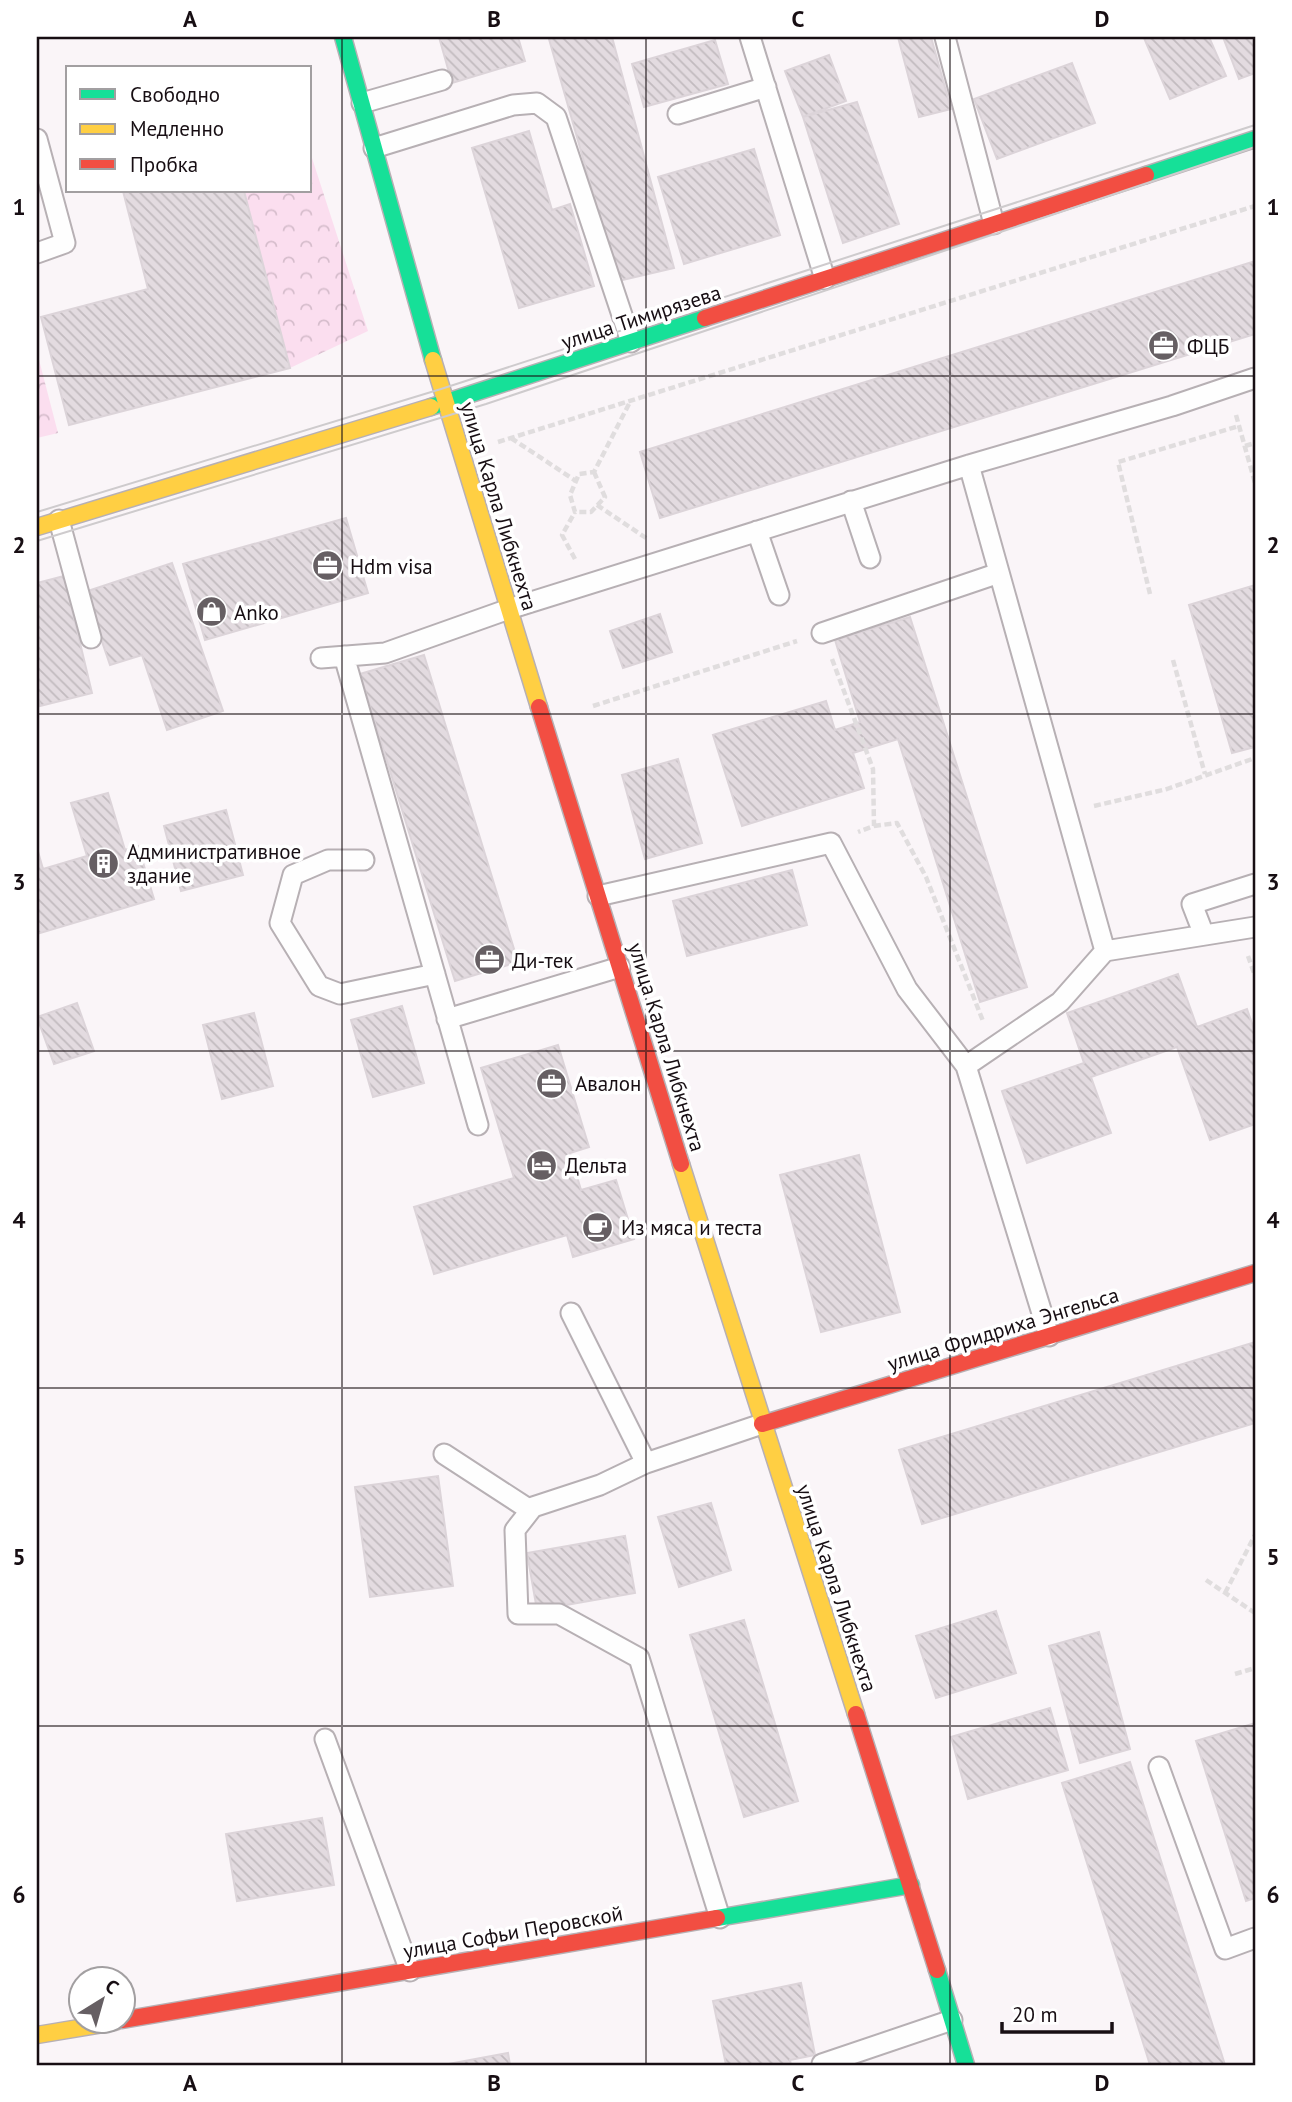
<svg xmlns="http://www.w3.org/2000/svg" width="1292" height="2102" viewBox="0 0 1292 2102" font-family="'PT Sans',sans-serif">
	<defs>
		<pattern id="forest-crowns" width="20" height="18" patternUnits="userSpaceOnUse" patternTransform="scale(1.75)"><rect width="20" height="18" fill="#fbdeef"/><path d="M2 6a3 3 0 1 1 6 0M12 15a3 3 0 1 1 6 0" fill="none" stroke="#d6bdcc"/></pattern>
		<pattern id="building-back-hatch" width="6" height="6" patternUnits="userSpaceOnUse" patternTransform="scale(1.75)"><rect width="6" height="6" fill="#e3dbe0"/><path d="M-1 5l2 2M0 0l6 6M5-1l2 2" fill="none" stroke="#c2bbbf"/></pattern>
	</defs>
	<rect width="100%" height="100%" fill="#faf5f8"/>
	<path fill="url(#forest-crowns)" d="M310,158H312L368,331L290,368L244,191H310Z
		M37,352L58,433L37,438Z"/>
	<path fill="url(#building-back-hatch)" stroke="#dcd4d9" stroke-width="2" d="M439,37H518L525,61L452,83Z
		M554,37H612L674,268L618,281L549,39Z
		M898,37H931L951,109L919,117Z
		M1148,37H1209L1226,76L1170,99L1144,38Z
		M1223,37H1255V73L1239,79Z
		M715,40L728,84L644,107L632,64Z
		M829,55L846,101L803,117L785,71Z
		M1072,63L1095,123L997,159L974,99Z
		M857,102L899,224L843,243L803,117Z
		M529,131L552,210L570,204L594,286L519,308L472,148Z
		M754,149L780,235L684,264L658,177Z
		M123,191H244L290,368L69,425L41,317L148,289Z
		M1255,261V334L660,518L640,452Z
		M346,518L368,593L205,640L183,564Z
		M172,563L223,711L167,730L142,655L110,665L85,592Z
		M64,576L92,693L40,706L37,693V583Z
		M1255,585V747L1232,753L1189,605Z
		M660,614L672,652L623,668L610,631Z
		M910,617L1027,987L980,1002L898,739L853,753L864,788L742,826L713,735L826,701L835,730L860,722L835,640Z
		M424,655L518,962L455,981L360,674Z
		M678,759L702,843L645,859L622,775Z
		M108,793L125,850L138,846L154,899L37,934V848L43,869L87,856L71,803Z
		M226,810L243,875L181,891L164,826Z
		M792,870L807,925L687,956L673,901Z
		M1178,974L1197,1027L1247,1009L1255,1032V1124L1210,1140L1177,1047L1091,1077L1111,1133L1027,1163L1002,1091L1084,1063L1067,1013Z
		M77,1003L94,1051L54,1064L37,1017Z
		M402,1006L424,1083L373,1097L351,1020Z
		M254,1013L273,1086L222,1099L203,1025Z
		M558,1045L589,1147L570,1153L581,1190L616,1180L634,1239L573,1257L567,1235L434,1274L414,1207L514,1178L481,1068Z
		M859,1155L900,1312L821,1332L780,1175Z
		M1255,1342V1423L922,1524L899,1450Z
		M438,1476L453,1586L370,1597L355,1487Z
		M711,1503L731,1570L679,1587L658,1517Z
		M625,1536L635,1593L537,1610L527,1553Z
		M996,1611L1016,1673L936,1698L916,1636Z
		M744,1620L798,1801L744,1817L690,1635Z
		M1099,1632L1130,1749L1080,1763L1049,1646Z
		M1050,1708L1068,1770L968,1799L951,1737Z
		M1255,1723V1898L1246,1901L1196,1741Z
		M1130,1762L1225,2065H1150L1062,1783Z
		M322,1818L334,1885L237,1901L226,1834Z
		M801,1983L815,2055L790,2060L791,2065H726L713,2001Z
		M508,2053L510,2065H443Z"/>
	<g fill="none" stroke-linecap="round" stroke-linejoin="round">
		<defs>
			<path id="lane" d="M750,37L825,279
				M945,37L994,224
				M362,103L442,80
				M678,114L766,87
				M37,139L65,243L37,253
				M374,148L513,105L537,103L556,117L631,342
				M969,465L1105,951L1255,927
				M851,501L870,558
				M59,520L91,638
				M757,531L779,595
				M822,633L999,573
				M344,656L478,1125
				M321,658L385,653L509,609L969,465L1172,406L1255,378
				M364,860H328L293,875L280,923L319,986L340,994L435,974
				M598,896L831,843L907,989L966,1066L1049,1336
				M1204,935L1192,904L1255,884
				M447,1019L620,967
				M966,1066L1060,1002L1105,951
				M571,1313L646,1463L762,1424
				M444,1454L530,1510
				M646,1463L600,1485L533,1507L515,1530L518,1614H559L639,1658L720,1918
				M325,1739L410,1971
				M1159,1767L1225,1949L1255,1938
				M822,2064L952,2020"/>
			<path id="fast" d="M343,37L433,360
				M1146,175L1255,139
				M431,407L705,318
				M717,1918L911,1885
				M937,1970L966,2065"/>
			<path id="slow" d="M433,360L539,707
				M37,527L431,407
				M681,1164L856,1714
				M37,2035L115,2022"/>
			<path id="jam" d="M705,318L1146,175
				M539,707L681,1164
				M762,1424L1255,1273
				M856,1714L937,1970
				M122,2020L717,1918"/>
		</defs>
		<use href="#lane" stroke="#b7b0b4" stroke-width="23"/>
		<use href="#fast" stroke="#b7b0b4" stroke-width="19"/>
		<use href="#slow" stroke="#b7b0b4" stroke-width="19"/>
		<use href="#jam" stroke="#b7b0b4" stroke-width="19"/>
		<path stroke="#e0ddde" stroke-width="4.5" stroke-dasharray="7 3.5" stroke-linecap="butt" d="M1236,415L1255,483
			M511,438L576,481
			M498,442L1255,206
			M1245,446L1255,443
			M594,472L605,497L591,512H575L570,495L579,474L594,472L630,402
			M597,505L646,538
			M575,559L562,535L575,512
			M1150,594L1118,462L1239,426
			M832,659L873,769L874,826L858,832
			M1173,660L1205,774
			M593,706L797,641
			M1094,806L1167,789L1255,758
			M874,826L897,823L926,877L983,1021
			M1248,956L1255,976
			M1206,1580L1255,1613
			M1225,1593L1255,1535
			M1235,1674L1255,1668"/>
		<use href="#lane" stroke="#fefefe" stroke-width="19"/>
		<use href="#fast" stroke="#16e098" stroke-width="16"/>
		<use href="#slow" stroke="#ffcf43" stroke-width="16"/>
		<use href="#jam" stroke="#f24e42" stroke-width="16"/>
		<path stroke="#cecbcd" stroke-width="2" d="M37,512L441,389L1255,125
			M37,541L486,404L1255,147"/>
	</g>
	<path fill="none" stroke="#170e13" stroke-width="2" stroke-opacity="0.55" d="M342,37V2065M646,37V2065M950,37V2065M37,376H1255M37,714H1255M37,1051H1255M37,1388H1255M37,1726H1255"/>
	<defs>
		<symbol id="office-disc" viewBox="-11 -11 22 22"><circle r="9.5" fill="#665f63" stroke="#fff"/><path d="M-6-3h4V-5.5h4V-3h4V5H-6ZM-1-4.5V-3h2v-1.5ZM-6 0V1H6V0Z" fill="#fff"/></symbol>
		<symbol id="shop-disc" viewBox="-11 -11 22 22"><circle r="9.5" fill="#665f63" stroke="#fff"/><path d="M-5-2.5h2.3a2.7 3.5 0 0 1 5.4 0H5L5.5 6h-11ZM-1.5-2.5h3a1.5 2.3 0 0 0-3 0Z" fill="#fff"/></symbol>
		<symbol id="building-disc" viewBox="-11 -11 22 22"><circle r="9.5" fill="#665f63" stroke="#fff"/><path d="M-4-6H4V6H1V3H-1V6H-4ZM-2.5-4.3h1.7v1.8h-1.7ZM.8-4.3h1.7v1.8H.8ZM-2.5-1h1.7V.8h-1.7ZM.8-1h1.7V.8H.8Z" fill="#fff"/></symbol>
		<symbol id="hotel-disc" viewBox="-11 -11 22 22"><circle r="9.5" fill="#665f63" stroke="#fff"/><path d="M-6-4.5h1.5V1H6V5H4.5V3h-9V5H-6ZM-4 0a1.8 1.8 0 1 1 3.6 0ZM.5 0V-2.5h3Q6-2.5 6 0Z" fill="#fff"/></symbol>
		<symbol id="cafe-disc" viewBox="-11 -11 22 22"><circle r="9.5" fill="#665f63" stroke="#fff"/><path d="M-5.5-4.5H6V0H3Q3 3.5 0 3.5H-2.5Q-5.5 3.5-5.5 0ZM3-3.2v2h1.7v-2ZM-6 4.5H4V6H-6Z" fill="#fff"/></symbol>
	</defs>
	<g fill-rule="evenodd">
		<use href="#office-disc" x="1146" y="328" width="35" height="35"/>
		<use href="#office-disc" x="310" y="548" width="35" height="35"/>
		<use href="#shop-disc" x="194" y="594" width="35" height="35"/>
		<use href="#building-disc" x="86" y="846" width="35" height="35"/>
		<use href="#office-disc" x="472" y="942" width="35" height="35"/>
		<use href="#office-disc" x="534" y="1066" width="35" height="35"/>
		<use href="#hotel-disc" x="524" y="1148" width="35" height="35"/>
		<use href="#cafe-disc" x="580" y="1210" width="35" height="35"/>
	</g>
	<g text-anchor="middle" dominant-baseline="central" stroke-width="7" stroke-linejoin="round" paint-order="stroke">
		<g font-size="21" fill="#170e13" stroke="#fff">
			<text transform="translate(641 317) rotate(-18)">улица Тимирязева</text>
			<text transform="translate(499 506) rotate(73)">улица Карла Либкнехта</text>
			<text transform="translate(667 1047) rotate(73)">улица Карла Либкнехта</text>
			<text transform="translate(1003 1329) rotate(-17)">улица Фридриха Энгельса</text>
			<text transform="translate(837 1588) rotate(72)">улица Карла Либкнехта</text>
			<text transform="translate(513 1932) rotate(-10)">улица Софьи Перовской</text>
		</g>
		<g font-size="21" fill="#170e13" stroke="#fff" text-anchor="start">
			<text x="1187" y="346">ФЦБ</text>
			<text x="350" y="566">Hdm visa</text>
			<text x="234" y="612">Anko</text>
			<text x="127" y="851">Административное<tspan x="127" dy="24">здание</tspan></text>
			<text x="512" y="960">Ди-тек</text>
			<text x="575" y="1083">Авалон</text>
			<text x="565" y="1165">Дельта</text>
			<text x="621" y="1227">Из мяса и теста</text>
		</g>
	</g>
	<rect width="1292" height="2102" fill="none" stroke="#ffffff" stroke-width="77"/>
	<rect x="66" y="66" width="245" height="126" fill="#ffffff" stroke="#a29fa1" stroke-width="2"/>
	<rect x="80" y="89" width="35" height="10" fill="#16e098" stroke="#a29fa1" stroke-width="2"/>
	<text x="130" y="102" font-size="21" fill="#170e13">Свободно</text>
	<rect x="80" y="124" width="35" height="10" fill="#ffcf43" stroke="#a29fa1" stroke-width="2"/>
	<text x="130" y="136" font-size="21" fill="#170e13">Медленно</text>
	<rect x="80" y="159" width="35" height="10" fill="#f24e42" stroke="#a29fa1" stroke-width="2"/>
	<text x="130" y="172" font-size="21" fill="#170e13">Пробка</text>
	<g transform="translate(102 2000) rotate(37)"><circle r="33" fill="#ffffff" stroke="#a29fa1" stroke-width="2"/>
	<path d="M0-5L12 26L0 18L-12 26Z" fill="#665f63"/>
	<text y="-10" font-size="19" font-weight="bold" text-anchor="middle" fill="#170e13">С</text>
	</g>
	<path d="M1002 2022v10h110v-10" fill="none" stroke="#170e13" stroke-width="3.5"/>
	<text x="1012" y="2022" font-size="21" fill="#170e13" stroke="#ffffff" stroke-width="5" paint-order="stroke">20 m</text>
	<rect x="38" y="38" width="1216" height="2026" fill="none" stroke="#170e13" stroke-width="2.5"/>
	<g font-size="23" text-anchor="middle" font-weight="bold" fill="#170e13">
		<text x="190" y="27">A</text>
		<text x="494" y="27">B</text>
		<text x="798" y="27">C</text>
		<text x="1102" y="27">D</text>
		<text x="19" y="215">1</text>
		<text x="1273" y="215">1</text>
		<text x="19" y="553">2</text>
		<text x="1273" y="553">2</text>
		<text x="19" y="890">3</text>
		<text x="1273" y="890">3</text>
		<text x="19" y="1228">4</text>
		<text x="1273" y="1228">4</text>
		<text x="19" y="1565">5</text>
		<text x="1273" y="1565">5</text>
		<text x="19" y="1903">6</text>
		<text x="1273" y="1903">6</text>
		<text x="190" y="2091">A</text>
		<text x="494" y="2091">B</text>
		<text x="798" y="2091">C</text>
		<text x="1102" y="2091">D</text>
	</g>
</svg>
